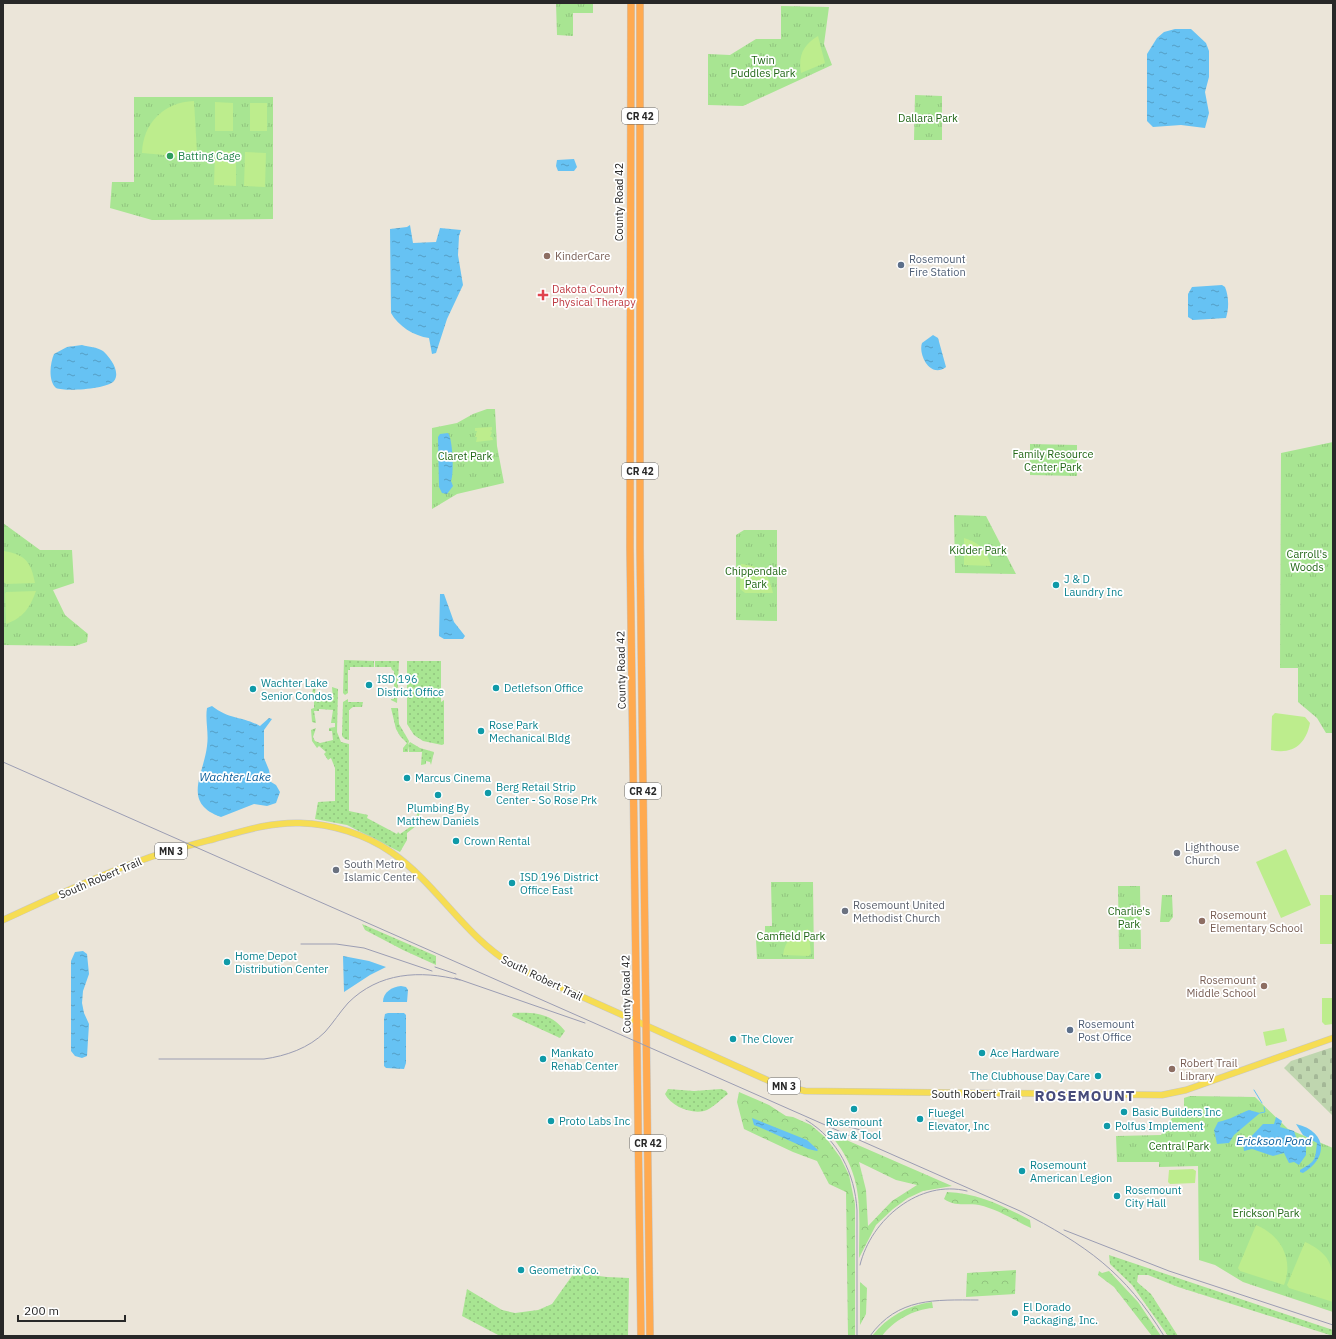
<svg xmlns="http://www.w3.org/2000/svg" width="1336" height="1339" viewBox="0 0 1336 1339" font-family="'IBM Plex Sans',sans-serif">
	<defs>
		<pattern id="grass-dots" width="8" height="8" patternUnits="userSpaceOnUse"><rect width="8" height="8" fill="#a8e592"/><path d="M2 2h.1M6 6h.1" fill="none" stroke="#91c47e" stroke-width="1.8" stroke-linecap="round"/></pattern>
		<pattern id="forest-crowns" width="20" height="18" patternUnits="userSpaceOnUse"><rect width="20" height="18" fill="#a8e592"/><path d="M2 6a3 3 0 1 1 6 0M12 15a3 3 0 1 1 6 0" fill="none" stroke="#91c47e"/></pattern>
		<pattern id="cemetery-stones" width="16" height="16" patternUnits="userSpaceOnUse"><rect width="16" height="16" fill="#bfd6af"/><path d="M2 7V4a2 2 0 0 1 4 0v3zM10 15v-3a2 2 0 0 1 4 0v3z" fill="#a4b897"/></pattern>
		<pattern id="park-tufts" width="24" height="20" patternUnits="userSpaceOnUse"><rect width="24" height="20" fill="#a8e592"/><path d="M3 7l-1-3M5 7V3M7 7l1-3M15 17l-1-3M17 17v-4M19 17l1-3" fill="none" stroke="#91c47e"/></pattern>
		<pattern id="water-ripples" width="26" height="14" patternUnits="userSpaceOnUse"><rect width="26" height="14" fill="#66c2f3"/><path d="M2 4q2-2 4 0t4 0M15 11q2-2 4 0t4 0" fill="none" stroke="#549ec5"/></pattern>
	</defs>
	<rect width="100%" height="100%" fill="#ebe5d9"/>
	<path fill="url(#grass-dots)" d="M344,660L374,661V667H350V670H348V693L345,695L343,693Z
		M375,661H399L397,703L391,700V699H394V671L392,670L391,667H375Z
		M407,661H441V702L444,700V744L442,745L423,741L414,735L407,724Z
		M316,687L314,698L316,700L333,699L332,687L338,689L337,732L341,742L349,744V811L368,815L367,818L397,834L398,832L400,834L413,825L412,822H415L419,806L422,805L416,826L407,833V840L400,852L347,825L315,819L318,802L335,801V768L331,758L328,760L324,754L326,752L319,746L317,748L312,741L311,730L316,728L313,737L315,741L320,743L333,740L332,731H329V728L335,727V723H331L333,710L319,709V711H314L316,723L312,722L311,709L314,708V700H311L313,688Z
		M348,699V702H363L362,707H353L349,710V740L345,739L342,736L343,702Z
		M391,708H398L399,724L409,741L408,745L410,742L420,748L434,752L431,765L430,762L426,761V764L421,765L422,752H409V746L408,752H403V748L407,743L400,736L396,729Z
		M362,924L436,956V965L403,950L365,930Z
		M513,1013C534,1012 551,1013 565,1031L560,1038L512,1016Z
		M668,1089L694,1091L721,1089L726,1091L728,1094C721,1099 712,1109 704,1111C690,1114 671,1106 665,1094Z
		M1109,1255L1333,1330V1336L1178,1287L1148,1275H1138L1137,1282L1151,1294L1178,1336H1168L1132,1285L1110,1264Z
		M574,1273L607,1277L629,1278L628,1336H500L462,1316L467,1289L502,1310L515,1313L538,1310L552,1304Z"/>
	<path fill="url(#forest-crowns)" fill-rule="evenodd" d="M739,1092L769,1105L786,1116L793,1117L811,1125L826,1138L840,1157L849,1175L855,1204V1336H848L846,1192L829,1184L817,1161L793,1152L744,1129L737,1102Z
		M828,1132L952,1186L923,1191L908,1198L893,1209L876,1225L859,1258C859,1207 865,1174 828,1132ZM859,1162L896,1180L917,1185L892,1201L868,1226L866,1190Z
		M947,1192C978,1193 1003,1206 1030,1220L1031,1228C1014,1220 997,1209 979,1205C966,1203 955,1207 944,1199Z
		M1016,1270L1015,1294L966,1297L967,1273Z
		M1099,1271L1102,1273L1109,1271L1138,1302L1161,1336H1152L1114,1287L1098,1275Z
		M860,1282L867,1288L866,1314L860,1325Z
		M932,1302L933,1308C914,1309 893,1321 882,1336H872C887,1317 908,1305 932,1302Z"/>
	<path fill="url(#cemetery-stones)" d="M1333,1047V1116L1284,1068L1291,1061Z"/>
	<path fill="url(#park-tufts)" d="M556,3H593V13H573V36L557,35Z
		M781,6L829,7L824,44L832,65L743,106L708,105V54L730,55L756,39H781Z
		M915,95L942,96V140H914Z
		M134,97H273V219L152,220L110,208L112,182H134Z
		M487,409H495L497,446L504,483L457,494L432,509V428L457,423L473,414Z
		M1333,442V733H1326L1317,718L1298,702V668H1280L1281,453Z
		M1030,444L1077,445V476L1030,475Z
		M954,515L986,516L1016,574L955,573Z
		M3,523L40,550H72L74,583L53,590L65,615L88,634L87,642L75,646L3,645Z
		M744,530H777V621L736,620V535Z
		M771,882H813L814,959H757L756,940L765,935V926H772Z
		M1118,886H1140L1141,949H1119Z
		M1162,895H1172L1173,917L1169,922H1160Z
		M1190,1096L1255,1097L1288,1129L1333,1148V1312L1243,1282L1215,1265L1199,1260L1198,1166L1159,1167V1162H1117L1116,1136L1161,1135L1172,1118L1184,1113V1098Z"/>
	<path fill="#bded8d" d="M818,36L825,63L801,73C798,56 803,45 818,36Z
		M194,101L197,152L194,156H176L175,158L164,157V155L142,153C143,123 164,102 194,101Z
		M215,102L233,103V131H215Z
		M250,103H267V131H250Z
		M215,151L236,152V186L214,185Z
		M245,152L266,153L265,187L244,186Z
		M492,427V430L490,431L492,432L490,437H492L493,440L476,442L477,437H475L477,431H475V428Z
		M964,538C980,543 987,550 991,566L964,565Z
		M4,551C25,555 31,561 35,583L6,584L4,582Z
		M741,564C763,567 768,572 773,593H745L740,589Z
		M36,591C30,608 23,618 6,624L5,594L6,592Z
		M1275,713L1305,717L1310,723C1306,744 1293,755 1271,750L1272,716Z
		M1286,849L1311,905L1281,918L1256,862Z
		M1320,895H1333V944H1320Z
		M808,929L811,953L809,956L783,955C785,940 793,933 808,929Z
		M1322,998H1333V1024L1325,1025L1322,1022Z
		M1284,1028L1287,1041L1266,1046L1263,1032Z
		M1193,1169L1196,1171L1195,1183L1170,1184L1168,1182L1169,1170Z
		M1256,1225C1281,1235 1294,1260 1284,1285L1240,1271L1238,1268Z
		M1305,1242C1336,1256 1333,1272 1333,1302L1289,1288L1287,1285Z"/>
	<path fill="url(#water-ripples)" d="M1175,29H1191L1206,43L1209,51V77L1205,92L1209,113L1205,128L1181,125L1153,127L1147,121V54L1157,38L1164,32Z
		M574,159L577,167L574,171H558L556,166L557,160Z
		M410,225L413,243L436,242L440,228L461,230L459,236L458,255L463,285L447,319L436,353L432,354L429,338C414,336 398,326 391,313L390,229L407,227Z
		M1222,285L1225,287C1229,297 1229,308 1226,318L1193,320L1188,317V294L1192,287Z
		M933,335L938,338L946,367C930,379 918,354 922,343Z
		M82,345C89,347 97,347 103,351C110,357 121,372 114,381C107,389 66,392 56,388C48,381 50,363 54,354L67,347Z
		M448,433C453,439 454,474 451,481L453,486L447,494L442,493L439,487L438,437L440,434Z
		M440,594H444L454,622L465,636L463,639H444L439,636Z
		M212,706C230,720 242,716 260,726L269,718L272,719L264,730V758L269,770L271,782L276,785L280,792L276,803L267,806L254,804L221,817C181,803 204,774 207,746C209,733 205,720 207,708Z
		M83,951L87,954L89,974L83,991L82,1003L84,1013L89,1024L87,1056L82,1058L75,1056L71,1051V961L75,952Z
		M343,956L369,961L386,967L370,975L344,992Z
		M401,986L406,987L408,990L407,1002H383C383,992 392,987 401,986Z
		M388,1013H404L406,1015V1063L404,1069L386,1068L384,1066V1019L385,1014Z
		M1249,1110L1260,1113L1234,1135L1229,1143L1217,1144L1214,1130L1218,1122C1229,1120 1239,1114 1249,1110Z
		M1276,1117L1282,1121L1280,1127L1294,1131L1297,1140L1292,1145L1293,1147L1299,1143L1306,1146V1155L1299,1165L1294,1162L1289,1163L1284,1153L1273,1156L1252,1149L1244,1151L1243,1145L1263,1124H1274Z
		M752,1118L807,1140L818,1150L817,1151L808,1149L759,1127L754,1125Z
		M1296,1124C1327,1131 1329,1158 1303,1173L1300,1172V1170C1315,1161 1315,1162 1317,1143L1303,1135Z"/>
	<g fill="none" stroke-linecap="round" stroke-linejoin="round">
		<path stroke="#66c2f3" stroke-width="1" d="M1254,1090L1262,1103
			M1260,1113L1265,1112L1264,1107"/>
		<defs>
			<path id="major" d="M3,920C49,899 96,876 145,859C167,851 191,845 214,839C243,831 270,822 300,823C332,824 365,834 391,852C440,886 464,938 518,968L776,1084L805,1091L1162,1095L1186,1090L1333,1038"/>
			<path id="highway" d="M631,3L630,548L641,1336
				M640,3V548L650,1336"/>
		</defs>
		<use href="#major" stroke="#c7c7c7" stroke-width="7"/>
		<use href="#highway" stroke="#c7c7c7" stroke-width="8"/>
		<use href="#major" stroke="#f6dd53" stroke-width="6"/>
		<use href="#highway" stroke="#ffaa50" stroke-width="7"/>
		<path stroke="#9b9db3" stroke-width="1" d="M3,762L1020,1211C1086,1245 1125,1272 1164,1336
			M301,944H336L364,948L432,971
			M435,967L456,974
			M455,978L585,1023
			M159,1059H264C286,1056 309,1048 325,1032C333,1023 340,1012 348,1003C379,972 420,970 460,980
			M806,1120C838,1139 855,1174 857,1210V1336
			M827,1121L872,1133
			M1064,1230L1169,1271L1333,1325
			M860,1265C871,1219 920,1179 967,1191
			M870,1336C898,1297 935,1300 978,1300"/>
	</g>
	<circle fill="#2e9e5b" stroke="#fff" stroke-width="1.5" cx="170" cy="156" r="4"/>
	<g fill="#8d6e63" stroke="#fff" stroke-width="1.5">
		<circle cx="547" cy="256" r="4"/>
		<circle cx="1202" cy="921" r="4"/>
		<circle cx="1264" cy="986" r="4"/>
		<circle cx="1172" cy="1069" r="4"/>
	</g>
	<g fill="#5c6f8a" stroke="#fff" stroke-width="1.5">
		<circle cx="901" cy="265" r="4"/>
		<circle cx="1070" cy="1030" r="4"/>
	</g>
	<path fill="#e0444e" stroke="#fff" stroke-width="1.5" d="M541 289h4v4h4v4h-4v4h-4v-4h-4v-4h4z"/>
	<g fill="#0f9aa8" stroke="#fff" stroke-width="1.5">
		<circle cx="1056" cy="585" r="4"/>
		<circle cx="369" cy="685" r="4"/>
		<circle cx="496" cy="688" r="4"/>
		<circle cx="253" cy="689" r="4"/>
		<circle cx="481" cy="731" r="4"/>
		<circle cx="407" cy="778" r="4"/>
		<circle cx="488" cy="793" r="4"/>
		<circle cx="438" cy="795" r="4"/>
		<circle cx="456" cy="841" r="4"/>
		<circle cx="512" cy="883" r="4"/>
		<circle cx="227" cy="962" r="4"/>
		<circle cx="733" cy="1039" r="4"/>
		<circle cx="982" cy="1053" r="4"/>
		<circle cx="543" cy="1059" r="4"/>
		<circle cx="1098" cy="1076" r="4"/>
		<circle cx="854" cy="1109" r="4"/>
		<circle cx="1124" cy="1112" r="4"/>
		<circle cx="920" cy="1119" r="4"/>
		<circle cx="551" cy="1121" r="4"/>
		<circle cx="1107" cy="1126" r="4"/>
		<circle cx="1022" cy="1171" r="4"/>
		<circle cx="1117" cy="1196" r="4"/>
		<circle cx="521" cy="1270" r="4"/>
		<circle cx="1015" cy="1313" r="4"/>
	</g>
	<g fill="#6b7280" stroke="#fff" stroke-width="1.5">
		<circle cx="1177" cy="853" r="4"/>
		<circle cx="336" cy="870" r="4"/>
		<circle cx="845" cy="911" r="4"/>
	</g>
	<g text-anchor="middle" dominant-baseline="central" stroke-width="3.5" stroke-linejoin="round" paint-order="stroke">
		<g fill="#fff" stroke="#686868" stroke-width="1">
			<rect x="622" y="108" width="36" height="16" rx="3"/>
			<rect x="622" y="463" width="36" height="16" rx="3"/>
			<rect x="625" y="783" width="36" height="16" rx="3"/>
			<rect x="155" y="843" width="32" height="16" rx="3"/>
			<rect x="768" y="1078" width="32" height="16" rx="3"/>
			<rect x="630" y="1135" width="36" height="16" rx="3"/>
		</g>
		<g font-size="10" font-weight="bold" fill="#282828">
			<text x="640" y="116">CR 42</text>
			<text x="640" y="471">CR 42</text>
			<text x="643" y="791">CR 42</text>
			<text x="171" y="851">MN 3</text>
			<text x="784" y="1086">MN 3</text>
			<text x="648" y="1143">CR 42</text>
		</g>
		<g font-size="11" fill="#216716" stroke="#fff">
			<text x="763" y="60">Twin<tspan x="763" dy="13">Puddles Park</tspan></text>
			<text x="928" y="118">Dallara Park</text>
			<text x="1053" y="454">Family Resource<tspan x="1053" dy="13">Center Park</tspan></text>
			<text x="465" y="456">Claret Park</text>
			<text x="978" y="550">Kidder Park</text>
			<text x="1307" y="554">Carroll's<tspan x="1307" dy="13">Woods</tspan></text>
			<text x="756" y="571">Chippendale<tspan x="756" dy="13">Park</tspan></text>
			<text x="1129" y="911">Charlie's<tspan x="1129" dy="13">Park</tspan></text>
			<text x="791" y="936">Camfield Park</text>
			<text x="1179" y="1146">Central Park</text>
			<text x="1266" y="1213">Erickson Park</text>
		</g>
		<g font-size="11" fill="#27864d" stroke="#fff" text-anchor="start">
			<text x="178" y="156">Batting Cage</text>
		</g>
		<g font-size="11" fill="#282828" stroke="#fff">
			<text transform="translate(619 202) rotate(-90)">County Road 42</text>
			<text transform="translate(621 670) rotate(-91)">County Road 42</text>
			<text transform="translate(100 878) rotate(-23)">South Robert Trail</text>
			<text transform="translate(542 978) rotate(26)">South Robert Trail</text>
			<text transform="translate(626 994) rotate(-91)">County Road 42</text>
			<text x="976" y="1094">South Robert Trail</text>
		</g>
		<g font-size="11" fill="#785e54" stroke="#fff" text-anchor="start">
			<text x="555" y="256">KinderCare</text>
			<text x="1210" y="915">Rosemount<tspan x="1210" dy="13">Elementary School</tspan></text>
			<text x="1256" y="980" text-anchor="end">Rosemount<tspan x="1256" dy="13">Middle School</tspan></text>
			<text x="1180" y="1063">Robert Trail<tspan x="1180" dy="13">Library</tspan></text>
		</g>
		<g font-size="11" fill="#4e5e75" stroke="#fff" text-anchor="start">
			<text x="909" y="259">Rosemount<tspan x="909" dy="13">Fire Station</tspan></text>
			<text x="1078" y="1024">Rosemount<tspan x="1078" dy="13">Post Office</tspan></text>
		</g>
		<g font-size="11" fill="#be3a42" stroke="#fff" text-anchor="start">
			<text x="552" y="289">Dakota County<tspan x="552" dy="13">Physical Therapy</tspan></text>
		</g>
		<g font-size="11" fill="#0d838f" stroke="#fff" text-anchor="start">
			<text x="1064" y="579">J &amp; D<tspan x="1064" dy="13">Laundry Inc</tspan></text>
			<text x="377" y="679">ISD 196<tspan x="377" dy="13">District Office</tspan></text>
			<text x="261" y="683">Wachter Lake<tspan x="261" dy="13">Senior Condos</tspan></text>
			<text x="504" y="688">Detlefson Office</text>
			<text x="489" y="725">Rose Park<tspan x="489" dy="13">Mechanical Bldg</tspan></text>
			<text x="415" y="778">Marcus Cinema</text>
			<text x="496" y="787">Berg Retail Strip<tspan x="496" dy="13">Center - So Rose Prk</tspan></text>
			<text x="438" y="808" text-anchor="middle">Plumbing By<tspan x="438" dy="13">Matthew Daniels</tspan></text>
			<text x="464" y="841">Crown Rental</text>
			<text x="520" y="877">ISD 196 District<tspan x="520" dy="13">Office East</tspan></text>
			<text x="235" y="956">Home Depot<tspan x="235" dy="13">Distribution Center</tspan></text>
			<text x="741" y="1039">The Clover</text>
			<text x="551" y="1053">Mankato<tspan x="551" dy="13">Rehab Center</tspan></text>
			<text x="990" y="1053">Ace Hardware</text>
			<text x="1090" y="1076" text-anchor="end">The Clubhouse Day Care</text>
			<text x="1132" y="1112">Basic Builders Inc</text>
			<text x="928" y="1113">Fluegel<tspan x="928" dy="13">Elevator, Inc</tspan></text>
			<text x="559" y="1121">Proto Labs Inc</text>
			<text x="854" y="1122" text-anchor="middle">Rosemount<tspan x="854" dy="13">Saw &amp; Tool</tspan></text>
			<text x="1115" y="1126">Polfus Implement</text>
			<text x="1030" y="1165">Rosemount<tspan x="1030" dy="13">American Legion</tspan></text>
			<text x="1125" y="1190">Rosemount<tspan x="1125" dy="13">City Hall</tspan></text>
			<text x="529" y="1270">Geometrix Co.</text>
			<text x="1023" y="1307">El Dorado<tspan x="1023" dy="13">Packaging, Inc.</tspan></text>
		</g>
		<g font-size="11" fill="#5b616d" stroke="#fff" text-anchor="start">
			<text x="1185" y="847">Lighthouse<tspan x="1185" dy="13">Church</tspan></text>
			<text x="344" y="864">South Metro<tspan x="344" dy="13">Islamic Center</tspan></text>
			<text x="853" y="905">Rosemount United<tspan x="853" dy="13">Methodist Church</tspan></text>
		</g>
		<g font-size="12" font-style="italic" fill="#085d9c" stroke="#fff">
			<text x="235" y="776">Wachter Lake</text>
			<text x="1274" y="1140">Erickson Pond</text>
		</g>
		<g font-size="15" font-weight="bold" letter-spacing="1" fill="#474c7a" stroke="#fff">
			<text x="1085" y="1095">ROSEMOUNT</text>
		</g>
	</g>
	<rect width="1336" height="1339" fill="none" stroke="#282828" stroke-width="8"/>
	<path d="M18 1315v6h107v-6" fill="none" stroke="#282828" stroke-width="2"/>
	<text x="24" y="1315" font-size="12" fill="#282828" stroke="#ffffff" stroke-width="3" paint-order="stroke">200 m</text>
</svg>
